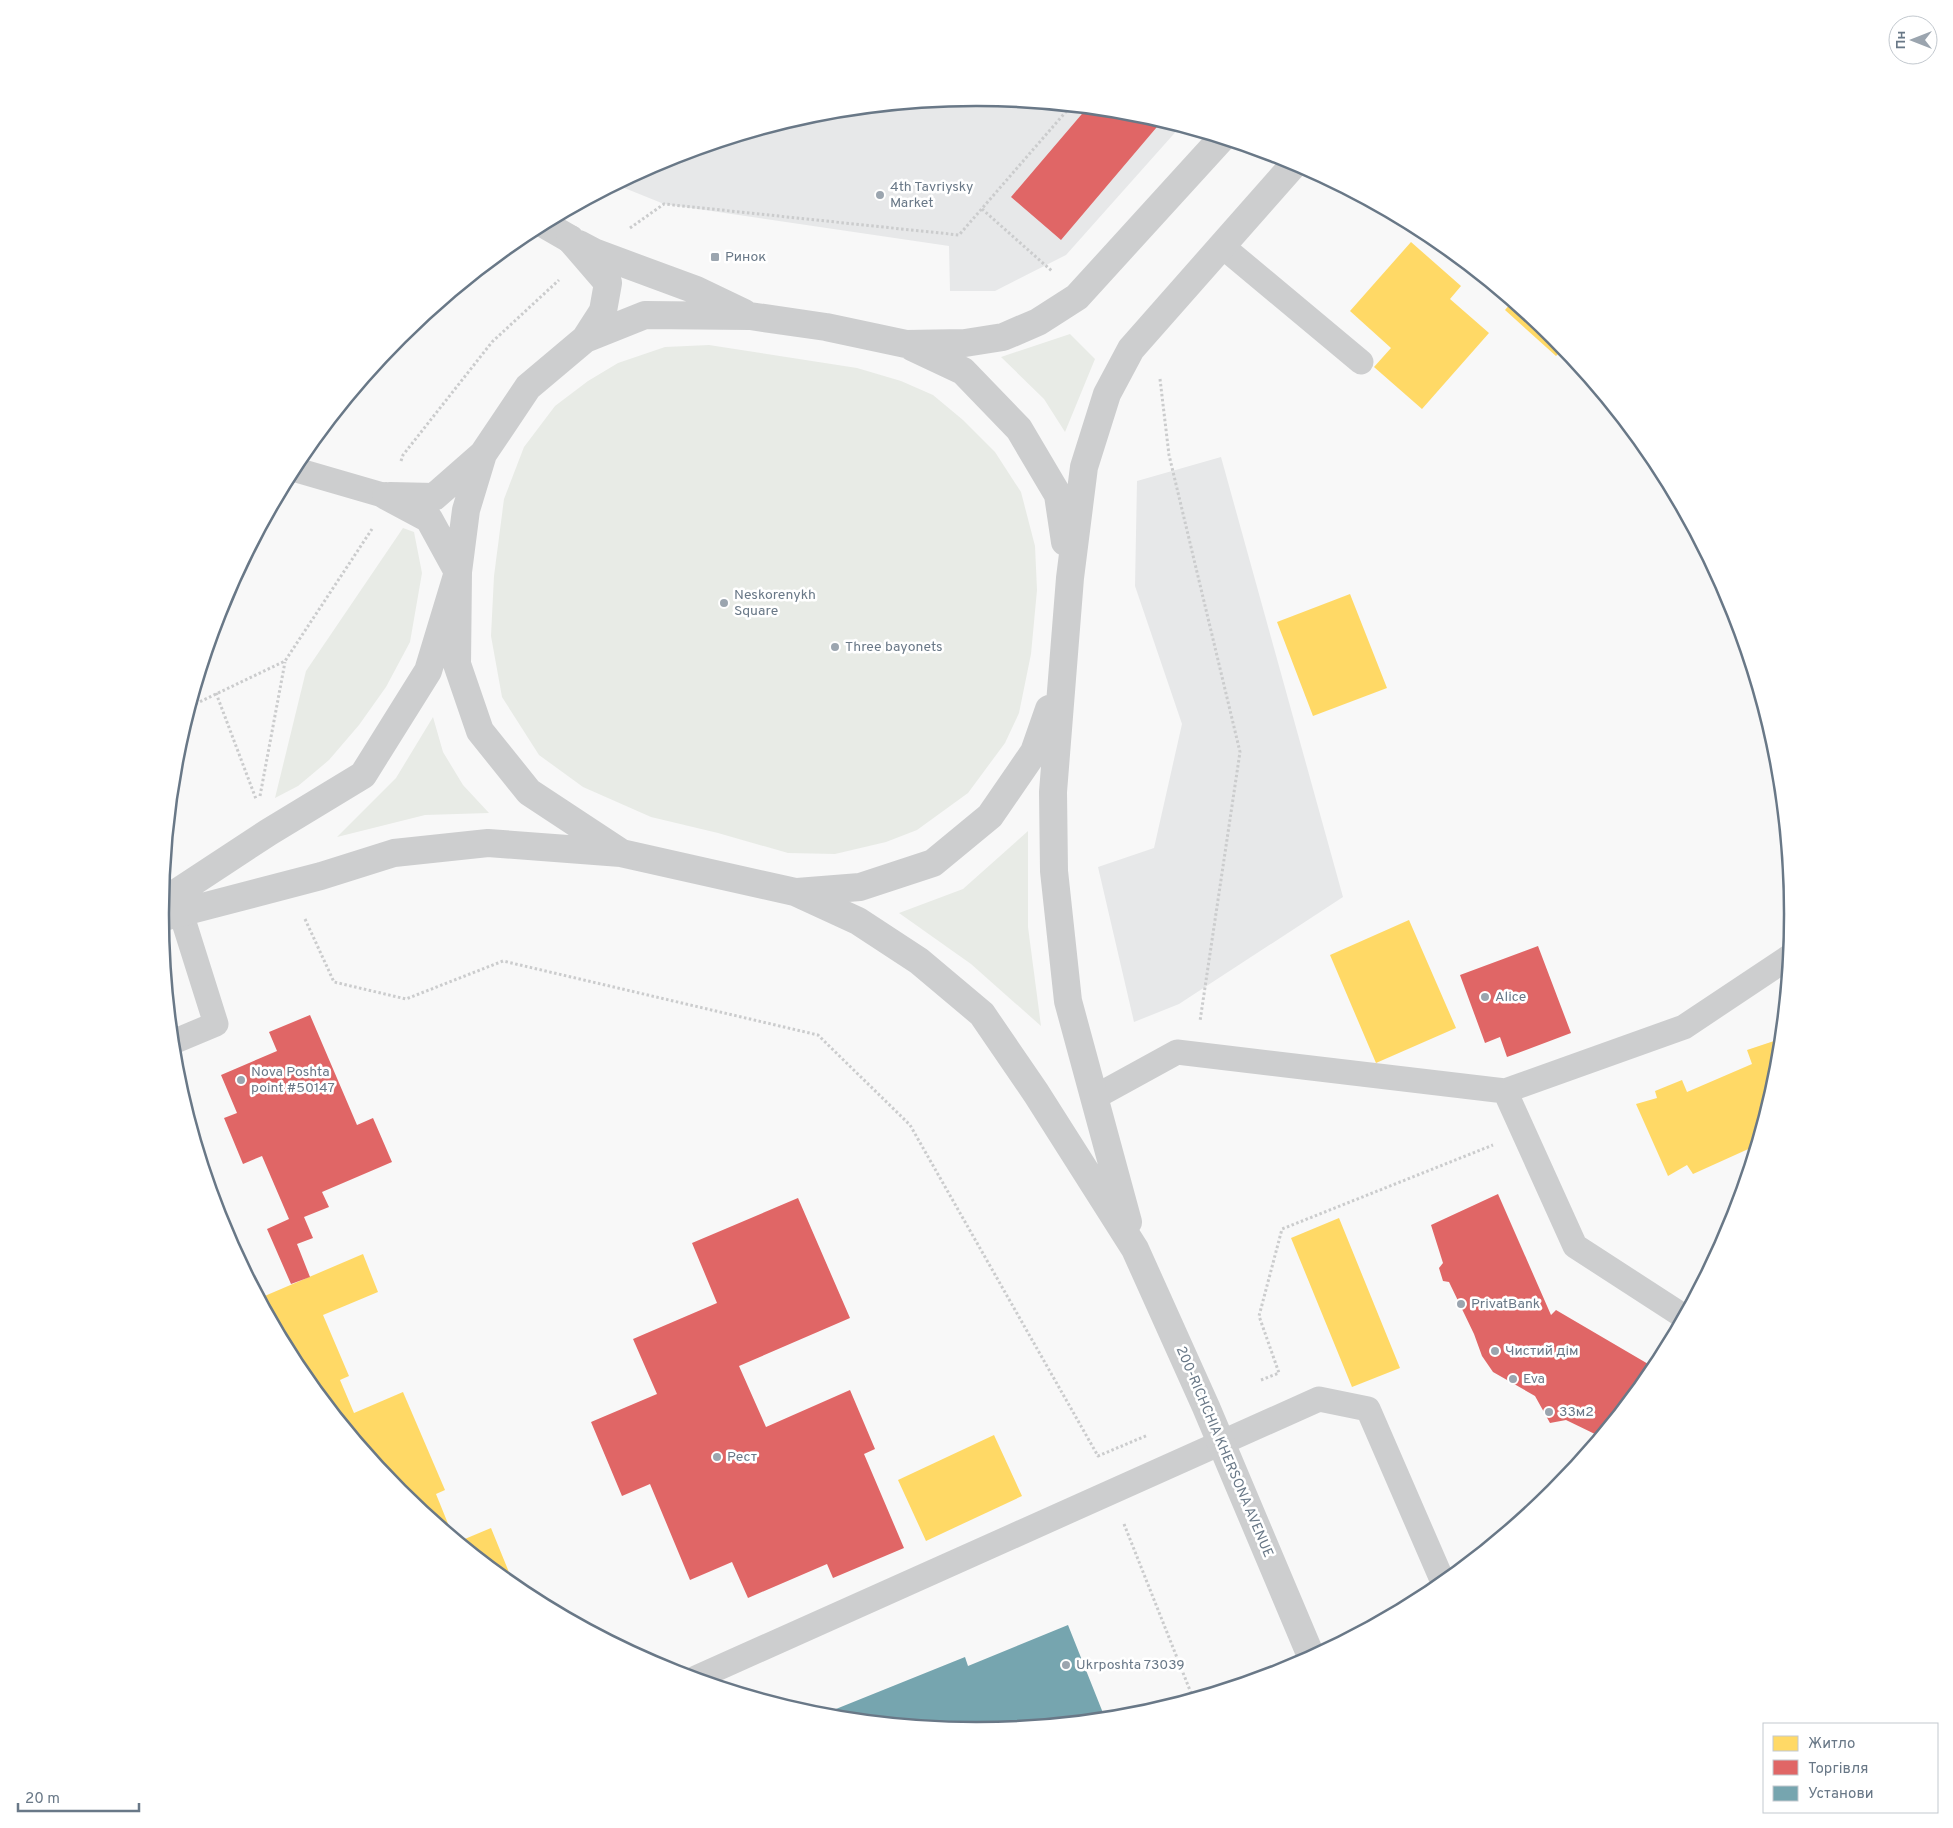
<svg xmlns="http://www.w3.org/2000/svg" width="1953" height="1828" viewBox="0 0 1953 1828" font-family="Overpass,sans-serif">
	<rect width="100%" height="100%" fill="#f8f8f8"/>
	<path fill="#e7e8e9" d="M977,98L1136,113L1180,127L1066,255L995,291H950L949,246L664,204L617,185L664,160L817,113Z
		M1221,457L1343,897L1179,1004L1134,1022L1098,867L1154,848L1182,724L1135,586L1137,481Z"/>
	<path fill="#e8ebe6" d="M1070,334L1095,359L1065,432L1044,399L1001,357Z
		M709,345L857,368L901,381L933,395L963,420L995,452L1021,492L1035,546L1037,590L1031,654L1019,713L1005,743L968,793L917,830L886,842L835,854L788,853L718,833L651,817L583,787L539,755L502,697L491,636L494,576L504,499L524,447L555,406L588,381L618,363L665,347Z
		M403,528L414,532L422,573L410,642L386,687L359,725L329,760L310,776L298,786L275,798L306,671Z
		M433,717L443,752L463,785L489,813L425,815L337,837L396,778Z
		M1028,831V927L1041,1026L971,964L899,913L963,889Z"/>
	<path fill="#ffd966" d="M1411,242L1461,286L1450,299L1489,333L1422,409L1374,367L1391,348L1350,311Z
		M1497,290L1554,337L1569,355L1562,350L1556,356L1505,310L1510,304L1496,291Z
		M1350,594L1387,688L1313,716L1277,622Z
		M1409,920L1456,1028L1376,1063L1330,955Z
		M1774,1041L1779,1051L1777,1074L1755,1146L1693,1174L1687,1165L1668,1176L1636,1104L1657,1098L1655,1091L1682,1080L1687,1092L1752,1064L1747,1050Z
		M1339,1218L1400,1368L1352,1387L1291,1238Z
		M363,1254L378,1292L323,1315L349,1376L340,1380L354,1413L403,1392L445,1490L436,1494L453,1536L399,1491L297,1367L260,1298Z
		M994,1435L1022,1496L926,1541L898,1480Z
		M491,1528L515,1587L460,1541Z"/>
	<path fill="#e06666" d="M1087,108L1136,113L1162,121L1061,240L1011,197Z
		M1538,946L1571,1033L1507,1057L1500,1037L1485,1043L1460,975Z
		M310,1015L357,1125L373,1118L392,1162L322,1192L329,1207L304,1217L313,1238L297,1244L310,1277L291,1284L267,1229L289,1219L262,1156L243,1164L224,1118L237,1113L221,1075L277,1051L269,1032Z
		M1498,1194L1551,1315L1556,1310L1655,1368L1599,1436L1566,1420L1550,1423L1535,1396L1493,1372L1482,1356L1474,1334L1449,1282L1443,1281L1439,1268L1443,1263L1431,1225Z
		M798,1198L850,1318L739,1366L766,1427L850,1390L875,1449L864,1454L904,1548L833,1578L827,1564L748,1598L732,1562L690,1580L650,1484L622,1496L591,1422L657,1394L633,1339L717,1303L692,1243Z"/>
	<path fill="#76a5af" d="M1068,1625L1105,1718L1019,1726L1017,1722L1001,1728L976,1730L821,1715L965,1657L968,1666Z"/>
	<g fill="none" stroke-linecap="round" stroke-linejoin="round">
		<path stroke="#cbcccd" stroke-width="3" stroke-dasharray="2.5 2.5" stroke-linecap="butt" d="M982,209L1053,272
			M630,228L664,204L959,235L1070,107
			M1160,379L1169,455L1240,752L1200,1021
			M401,461L403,455L492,342L559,280
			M216,693L256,799
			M191,706L285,661L372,529
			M260,796L285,662
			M305,919L334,982L406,999L503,961L818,1035L910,1125L1098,1456L1148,1435
			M1261,1380L1279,1373L1259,1316L1282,1229L1493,1145
			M1124,1524L1193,1698"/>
		<path stroke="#cdcecf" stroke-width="25" d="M1222,246L1361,362
			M293,469L386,496
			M173,1042L216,1024L181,913
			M1505,1091L1684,1027L1789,957
			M1095,1097L1177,1052L1505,1091L1575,1246L1683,1316
			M696,1678L1319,1399L1368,1409L1443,1582"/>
		<path stroke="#cdcecf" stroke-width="28" d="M544,224L570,239"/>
		<path stroke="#cdcecf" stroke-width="28" d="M579,244L596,253L696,290L744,313
			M585,339L645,315L750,316L826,327L906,344L965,343L1003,337L1038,322L1077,297L1221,139
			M912,347L963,371L1019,429L1058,495L1065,542
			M483,454L466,510L458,572L457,664L480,731L529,792L620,852
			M390,496L434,497L483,454L528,387L585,339L603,311L608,283L570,239
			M797,892L860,887L933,863L990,816L1034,752L1049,709
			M161,903L269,832L363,775L428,671L458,572L429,519L386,496
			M160,918L321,876L394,853L488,843L621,853L795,892L858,921L919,961L982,1014L1036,1093L1135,1249L1206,1407L1311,1656
			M1128,1222L1068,1001L1054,871L1053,792L1070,578L1084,467L1107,394L1131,349L1295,163"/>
	</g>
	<g fill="#9ba5af" stroke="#fff" stroke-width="2">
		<circle cx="880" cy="195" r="5"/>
		<rect x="710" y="252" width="10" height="10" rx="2.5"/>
		<circle cx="724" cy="603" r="5"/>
		<circle cx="835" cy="647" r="5"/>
		<circle cx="1485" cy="997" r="5"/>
		<circle cx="241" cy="1080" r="5"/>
		<circle cx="1461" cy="1304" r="5"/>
		<circle cx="1495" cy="1351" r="5"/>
		<circle cx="1513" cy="1379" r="5"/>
		<circle cx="1549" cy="1412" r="5"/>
		<circle cx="717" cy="1457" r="5"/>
		<circle cx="1066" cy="1665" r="5"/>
	</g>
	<g text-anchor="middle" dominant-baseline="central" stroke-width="5" stroke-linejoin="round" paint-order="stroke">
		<g font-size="14" fill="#697887" stroke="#fff" text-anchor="start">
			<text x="890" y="187">4th Tavriysky<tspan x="890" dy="16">Market</tspan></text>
			<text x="725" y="257">Ринок</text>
			<text x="734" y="595">Neskorenykh<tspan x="734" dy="16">Square</tspan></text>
			<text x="845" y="647">Three bayonets</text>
			<text x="1495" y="997">Alice</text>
			<text x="251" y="1072">Nova Poshta<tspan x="251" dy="16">point #50147</tspan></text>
			<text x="1471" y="1304">PrivatBank</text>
			<text x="1505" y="1351">Чистий дім</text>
			<text x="1523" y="1379">Eva</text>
			<text x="1559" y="1412">33м2</text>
			<text x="727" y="1457">Рест</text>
			<text x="1076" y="1665">Ukrposhta 73039</text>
		</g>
		<g font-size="14" fill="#697887" stroke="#fff">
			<text transform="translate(1224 1452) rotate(67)">200-RICHCHIA KHERSONA AVENUE</text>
		</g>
	</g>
	<path d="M0 0H1953V1828H0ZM976 106H977A807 807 0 0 1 1784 913V915A807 807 0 0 1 977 1722H976A807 807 0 0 1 169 915V913A807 807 0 0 1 976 106Z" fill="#fff" fill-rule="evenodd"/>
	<path fill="none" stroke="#697887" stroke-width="2.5" d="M976 106H977A807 807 0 0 1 1784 913V915A807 807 0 0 1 977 1722H976A807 807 0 0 1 169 915V913A807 807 0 0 1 976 106Z"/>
	<rect x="1763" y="1723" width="175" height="90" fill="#ffffff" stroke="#c3c9cf"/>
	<rect x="1773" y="1736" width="25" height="15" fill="#ffd966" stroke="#c3c9cf"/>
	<text x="1808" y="1748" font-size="15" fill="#697887">Житло</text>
	<rect x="1773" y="1760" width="25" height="15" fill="#e06666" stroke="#c3c9cf"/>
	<text x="1808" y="1773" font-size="15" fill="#697887">Торгівля</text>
	<rect x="1773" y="1786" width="25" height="15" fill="#76a5af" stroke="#c3c9cf"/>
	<text x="1808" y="1798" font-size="15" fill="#697887">Установи</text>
	<g transform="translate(1913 40) rotate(270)"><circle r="24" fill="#ffffff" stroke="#c3c9cf"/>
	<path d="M0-4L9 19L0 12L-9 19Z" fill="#9ba5af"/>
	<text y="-8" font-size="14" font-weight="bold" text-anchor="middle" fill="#697887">Пн</text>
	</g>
	<path d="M18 1803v8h121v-8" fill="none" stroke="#697887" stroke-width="2.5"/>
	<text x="25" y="1803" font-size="15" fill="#697887" stroke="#ffffff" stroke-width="4" paint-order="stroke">20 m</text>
</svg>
